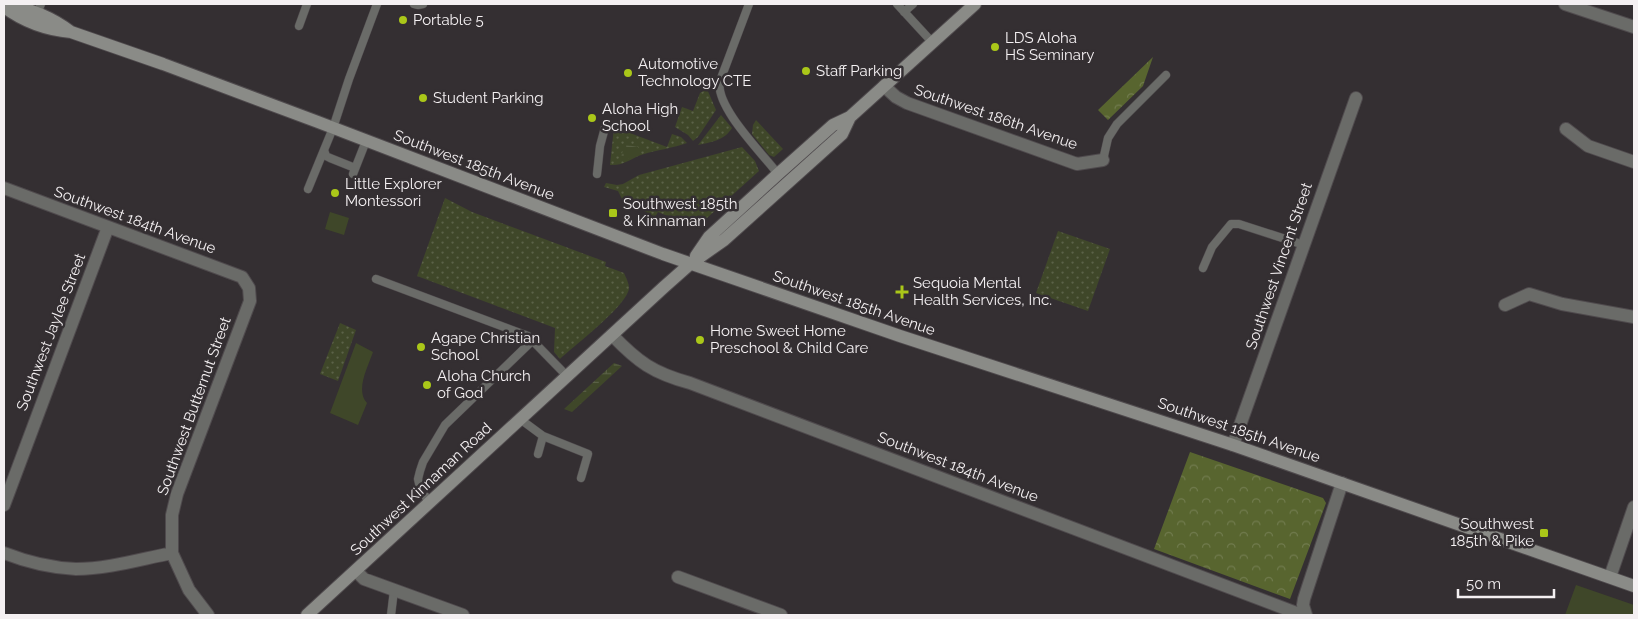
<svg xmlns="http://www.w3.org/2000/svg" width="1638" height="619" viewBox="0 0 1638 619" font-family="Raleway,sans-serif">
	<defs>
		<pattern id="grass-dots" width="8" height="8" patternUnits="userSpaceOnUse" patternTransform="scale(1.25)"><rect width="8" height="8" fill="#3f4729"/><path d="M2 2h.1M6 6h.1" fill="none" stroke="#5b6248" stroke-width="1.8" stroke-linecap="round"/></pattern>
		<pattern id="forest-crowns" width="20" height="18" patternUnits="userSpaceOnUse" patternTransform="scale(1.25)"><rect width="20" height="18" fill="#58652f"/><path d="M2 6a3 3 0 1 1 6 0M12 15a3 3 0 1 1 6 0" fill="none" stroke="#717b4e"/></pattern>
		<pattern id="wetland-marsh" width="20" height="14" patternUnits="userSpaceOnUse" patternTransform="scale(1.25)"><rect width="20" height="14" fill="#3f4729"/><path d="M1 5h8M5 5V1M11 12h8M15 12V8" fill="none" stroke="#5b6248"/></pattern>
	</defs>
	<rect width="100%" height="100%" fill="#342f32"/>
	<path fill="url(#grass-dots)" d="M707,89L716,110L698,137L693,141L688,135L675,127L682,107L693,111L700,93Z
		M721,115L732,128C724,141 711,142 698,145Z
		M756,120L783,149L774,157L769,155L752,134L753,125Z
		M614,127L667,147L672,134L681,137L687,143C673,148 658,150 644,154C631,158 624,166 610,165Z
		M742,147L755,161L759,171L697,227L685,225L681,217L665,215L658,212L655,217L622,199L618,191L604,187L606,183L617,185L623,184L639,175Z
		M445,198L472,212L606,262L605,266L624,273C626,278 629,283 629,288C628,305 574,346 560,359L554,352L555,328L417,276Z
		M1058,231L1110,249L1088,311L1036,293Z
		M340,323L356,330L338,381L320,374Z"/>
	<path fill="url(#forest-crowns)" d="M1153,57L1143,86L1108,120L1098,110Z
		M1190,452L1323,498L1326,503L1290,599L1154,549Z"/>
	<path fill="url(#wetland-marsh)" d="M626,145L638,147L640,150L624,162L621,159L622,153Z
		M614,363L622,366L572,412L564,409Z"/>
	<path fill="#3f4729" d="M330,212L349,218L344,235L325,229Z
		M356,343L373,352C368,367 355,390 367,403L358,425L330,413Z
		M1576,585L1634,605V615H1565Z"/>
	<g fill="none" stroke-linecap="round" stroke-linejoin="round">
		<defs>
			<path id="service" d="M414,4L418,5L423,4
				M749,4L720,81C714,106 763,154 778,174
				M897,4L932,42
				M904,12L913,4
				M37,14L41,4
				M299,26L307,4
				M324,150L326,156L330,158L355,168
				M1103,160L1108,138L1117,124L1166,75
				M353,174L366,141
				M597,174L600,146L606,124
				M308,189L333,128L349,79L377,4
				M1203,268L1212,247L1231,224H1239L1304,245
				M376,279L528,336L567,376
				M520,419L543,436L588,454L581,478
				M538,454L543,436
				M429,502L420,488L418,479L420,471L423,462L445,425L533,340
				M391,615L394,590"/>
			<path id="minor" d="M1565,4L1634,27
				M884,86L896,97L907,103L1077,164L1103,160
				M1566,129L1588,146L1634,162
				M4,188L242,277L249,288L250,301L177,494L172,515V553L189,590L208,615
				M1505,305L1529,294L1562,304L1634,317
				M612,335C638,362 653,373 690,383L1302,615
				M1233,445L1356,98
				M4,505L108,227
				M4,553C27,562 52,568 76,569C108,569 141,559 172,553
				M356,571L364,579L463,615
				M678,577L781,615
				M1610,577L1634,507
				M1306,615L1303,605L1304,599L1342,483"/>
			<path id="secondary" d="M7,6C29,7 54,19 71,32
				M4,7C23,21 47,30 71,32L163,64L318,122L663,254L900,336L1233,445L1634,586
				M696,256L709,237L778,174L833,125L850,117L975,4
				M307,615L664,287L690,264L724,240L842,134L850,117"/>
		</defs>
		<use href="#service" stroke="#4f4a4d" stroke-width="9"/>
		<use href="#minor" stroke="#4f4a4d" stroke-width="14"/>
		<use href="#secondary" stroke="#4f4a4d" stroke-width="14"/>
		<use href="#service" stroke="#6a6b68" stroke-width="8"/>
		<use href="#minor" stroke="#6a6b68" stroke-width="12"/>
		<use href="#secondary" stroke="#8a8b87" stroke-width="12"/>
	</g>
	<g fill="#aac719" stroke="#342f32" stroke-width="2">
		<circle cx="403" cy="20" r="5"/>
		<circle cx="995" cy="47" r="5"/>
		<circle cx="806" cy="71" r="5"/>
		<circle cx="628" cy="73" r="5"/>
		<circle cx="423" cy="98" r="5"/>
		<circle cx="592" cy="118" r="5"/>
		<circle cx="335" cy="193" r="5"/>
		<rect x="608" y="208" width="10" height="10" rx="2.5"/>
		<path d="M899.5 284.5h5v5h5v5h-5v5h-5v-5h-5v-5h5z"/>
		<circle cx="700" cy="340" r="5"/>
		<circle cx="421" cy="347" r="5"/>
		<circle cx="427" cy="385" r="5"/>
		<rect x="1539" y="528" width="10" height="10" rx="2.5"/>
	</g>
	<g text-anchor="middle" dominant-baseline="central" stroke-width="5" stroke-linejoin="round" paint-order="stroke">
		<g font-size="15" fill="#f4f0f2" stroke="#342f32" text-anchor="start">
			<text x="413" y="20">Portable 5</text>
			<text x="1005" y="38">LDS Aloha<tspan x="1005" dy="17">HS Seminary</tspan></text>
			<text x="638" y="64">Automotive<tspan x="638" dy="17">Technology CTE</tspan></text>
			<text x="816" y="71">Staff Parking</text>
			<text x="433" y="98">Student Parking</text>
			<text x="602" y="109">Aloha High<tspan x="602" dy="17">School</tspan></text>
			<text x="345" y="184">Little Explorer<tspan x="345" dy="17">Montessori</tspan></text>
			<text x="623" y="204">Southwest 185th<tspan x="623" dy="17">&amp; Kinnaman</tspan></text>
			<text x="913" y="283">Sequoia Mental<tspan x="913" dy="17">Health Services, Inc.</tspan></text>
			<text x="710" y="331">Home Sweet Home<tspan x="710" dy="17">Preschool &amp; Child Care</tspan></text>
			<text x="431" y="338">Agape Christian<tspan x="431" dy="17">School</tspan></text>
			<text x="437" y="376">Aloha Church<tspan x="437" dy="17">of God</tspan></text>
			<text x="1534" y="524" text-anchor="end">Southwest<tspan x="1534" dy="17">185th &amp; Pike</tspan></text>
		</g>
		<g font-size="15" fill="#f4f0f2" stroke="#342f32">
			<text transform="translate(996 117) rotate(19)">Southwest 186th Avenue</text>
			<text transform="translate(474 165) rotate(21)">Southwest 185th Avenue</text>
			<text transform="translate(135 220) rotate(20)">Southwest 184th Avenue</text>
			<text transform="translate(1279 266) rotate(-71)">Southwest Vincent Street</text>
			<text transform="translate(854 303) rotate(19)">Southwest 185th Avenue</text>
			<text transform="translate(51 332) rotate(-69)">Southwest Jaylee Street</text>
			<text transform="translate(194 406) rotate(-70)">Southwest Butternut Street</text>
			<text transform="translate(1239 430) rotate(19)">Southwest 185th Avenue</text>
			<text transform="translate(958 467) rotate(21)">Southwest 184th Avenue</text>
			<text transform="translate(421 489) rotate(-43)">Southwest Kinnaman Road</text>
		</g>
	</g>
	<rect width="1638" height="619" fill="none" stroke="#f4f0f2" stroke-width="10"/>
	<path d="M1458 589v8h96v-8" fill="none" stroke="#f4f0f2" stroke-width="2.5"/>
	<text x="1466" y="589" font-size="15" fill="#f4f0f2" stroke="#342f32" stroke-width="4" paint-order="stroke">50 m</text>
</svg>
